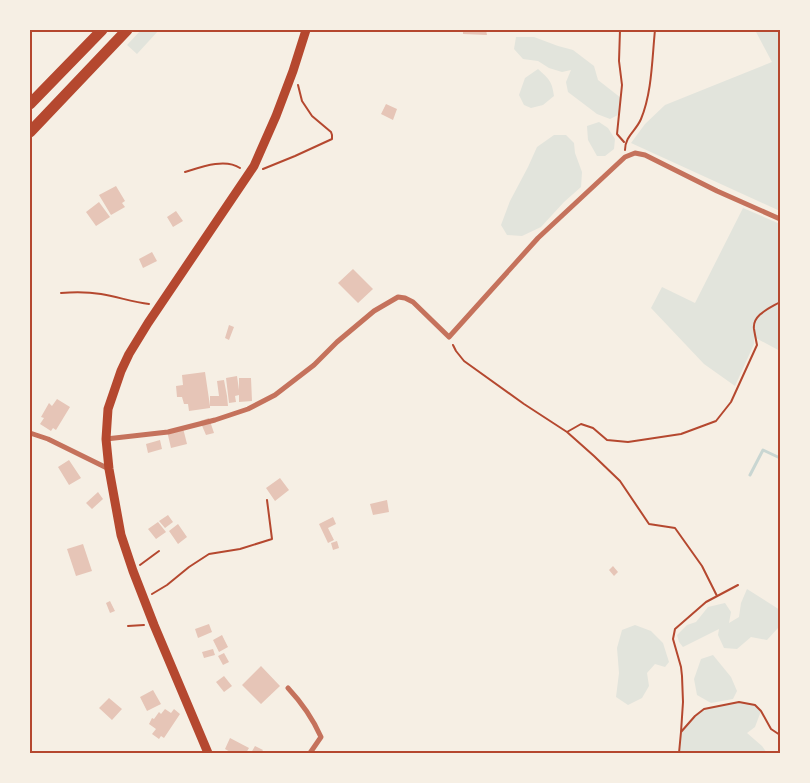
<svg xmlns="http://www.w3.org/2000/svg" width="810" height="783" viewBox="0 0 810 783" font-family="Literata,serif">
	<rect width="100%" height="100%" fill="#f6efe4"/>
	<path fill="#e2e4dc" d="M141,30H159L137,54L127,45Z
		M755,30H780V211L631,143L645,124L665,105L772,62Z
		M516,37H534L558,46L573,50L594,66L598,80L621,98L620,114L610,119L597,114L568,92L566,82L571,70L562,72L549,68L538,61L523,59L514,49Z
		M538,69C549,79 552,81 554,96L543,105L531,108L524,105L519,95L525,78Z
		M599,122L608,128L615,139L614,149L605,156H597L588,140L587,126Z
		M554,135H566L574,143L575,153L582,172L581,187L564,202L541,227L522,236L507,235L501,225L510,201L528,167L537,147Z
		M743,208L780,224V351L754,337V344L735,386L704,364L651,308L662,287L695,303Z
		M747,589L780,610L778,628L767,640L751,637L737,649L724,648L718,635L719,629L683,647L679,642L677,635L687,625L696,622L708,607L725,603L731,612L729,623L739,617L741,603Z
		M635,625L651,631L663,643L669,662L665,667L655,664L647,673L649,686L642,698L628,705L616,697L619,673L617,648L622,630Z
		M713,655L731,677L737,691L733,699L711,703L697,695L694,679L701,659Z
		M739,702L755,705L761,711L755,727L747,733L762,746L767,753H679L681,732L695,716L704,709Z"/>
	<g fill="none" stroke-linecap="round" stroke-linejoin="round">
		<path stroke="#c9d6d2" stroke-width="3" d="M750,475L763,450L780,458"/>
	</g>
	<path fill="#e6c5b7" d="M463,30H486L487,35L463,34Z
		M386,104L397,109L393,120L381,114Z
		M116,186L125,201L122,203L125,207L111,215L99,195Z
		M99,202L110,217L96,226L86,212Z
		M176,211L183,221L173,227L167,217Z
		M152,252L157,261L143,268L139,259Z
		M353,269L373,289L358,303L338,283Z
		M229,325L234,327L229,340L225,338Z
		M205,372L210,406V396H219L217,381L224,380L227,396L228,406H210V408L189,411L188,404H184L182,397H177L176,386L183,385L182,375Z
		M237,376L239,390V378H251L252,401L239,402V395L235,396L236,402L229,403L226,378Z
		M57,399L70,407L56,430L53,428L51,431L40,424L44,418L41,417L49,403L52,406Z
		M209,418L214,433L206,435L200,421Z
		M183,428L187,444L171,448L167,431Z
		M160,440L162,449L148,453L146,444Z
		M69,460L81,478L69,485L58,467Z
		M280,478L289,490L275,501L266,488Z
		M98,492L103,499L92,509L86,503Z
		M387,500L389,512L373,515L370,504Z
		M168,515L173,522L165,528L159,521Z
		M333,517L336,524L328,528L334,540L328,543L319,524Z
		M158,522L166,532L156,539L148,529Z
		M178,524L187,537L178,544L169,531Z
		M337,541L339,548L333,550L331,543Z
		M83,544L92,571L76,576L67,549Z
		M613,566L618,572L614,576L609,570Z
		M110,601L115,611L110,613L106,603Z
		M209,624L212,632L198,638L195,629Z
		M222,635L228,647L219,652L213,640Z
		M213,649L215,655L204,658L202,652Z
		M224,653L229,662L223,665L218,656Z
		M261,666L280,686L261,704L242,685Z
		M224,676L232,686L224,692L216,682Z
		M153,690L161,704L147,711L140,697Z
		M109,698L122,709L112,720L99,708Z
		M165,709L171,713L174,709L180,714L164,738L161,736L159,739L152,734L156,729L149,724L152,718L154,719L159,712L161,714Z
		M230,738L249,748L246,753H232L225,749Z
		M255,746L263,750L261,753H251Z"/>
	<g fill="none" stroke-linecap="round" stroke-linejoin="round">
		<path stroke="#b5482f" stroke-width="2" d="M620,30L619,61L622,85L617,134L624,142
			M625,150C625,136 636,131 641,119C652,93 652,59 655,30
			M263,169L295,156L332,139V135L331,132L312,116L302,101L298,85
			M185,172C201,167 225,158 240,168
			M61,293C75,292 88,292 101,294C118,297 133,302 149,304
			M453,345L456,351L464,361L524,404L567,432L594,456L620,481L649,524L675,528L702,566L717,596
			M567,432L581,424L593,428L607,440L628,442L681,434L716,421L731,402L757,345C756,340 755,335 754,329C752,315 770,308 780,302
			M140,565L159,551
			M152,594L167,585L189,567L209,554L240,549L272,539L267,500
			M128,626L144,625
			M681,732L683,702L682,676L681,667L673,639L675,629L706,602L738,585
			M679,753L681,732L695,716L704,709L739,702L755,705L761,711L771,729L780,735"/>
		<path stroke="#c5725c" stroke-width="5" d="M30,433L48,439L109,469
			M106,439L168,432L215,420L248,409L275,395L314,365L337,342L374,311L398,297L405,298L413,302L449,337L538,238L625,157L635,153L645,155L717,191L780,219
			M288,688C302,703 313,719 321,737L310,753"/>
		<path stroke="#b5482f" stroke-width="9" d="M208,753L154,625L133,571L121,535L109,469L106,439L108,409L121,371L129,354L148,323L254,166L276,116L293,71L306,30"/>
		<path stroke="#b5482f" stroke-width="11" d="M30,104L102,30
			M30,132L127,30"/>
	</g>
	<rect width="810" height="783" fill="none" stroke="#f6efe4" stroke-width="62"/>
	<rect x="31" y="31" width="748" height="721" fill="none" stroke="#b5482f" stroke-width="2"/>
</svg>
